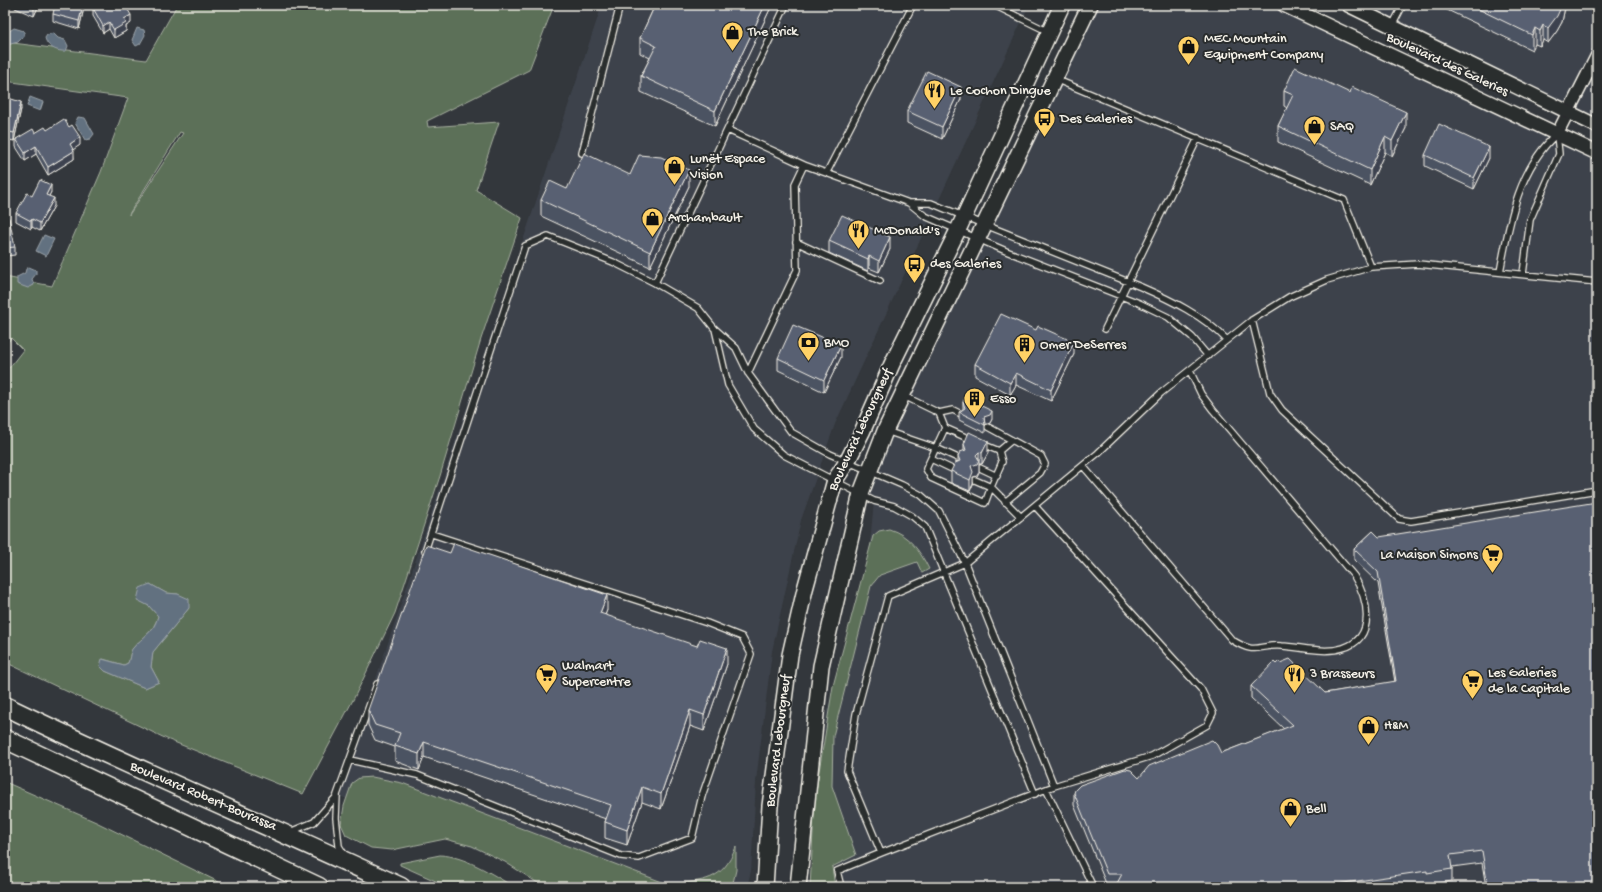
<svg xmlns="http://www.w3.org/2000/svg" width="1602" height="892" viewBox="0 0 1602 892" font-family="'Gochi Hand',sans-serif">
	<rect width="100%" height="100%" fill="#33373c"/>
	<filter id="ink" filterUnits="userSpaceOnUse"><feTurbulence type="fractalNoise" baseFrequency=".025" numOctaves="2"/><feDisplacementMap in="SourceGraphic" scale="8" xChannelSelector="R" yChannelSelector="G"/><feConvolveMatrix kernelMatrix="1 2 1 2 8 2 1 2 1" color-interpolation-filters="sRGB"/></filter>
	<g filter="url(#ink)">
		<path fill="#3e434c" d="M602,5H1029L835,424L801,520L772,651L756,781L751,871L747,887H573L337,795Z
			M1091,5H1284L1597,153V887H841L822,767L826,714L867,575L874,501L861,493Z
			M1342,5H1597V126Z"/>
		<path fill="#5b6f59" stroke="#a8b0a0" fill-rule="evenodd" d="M177,5H554L529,70L427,121L428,127L499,122L476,190L522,218L481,339L440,476L395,613L354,698L303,794L169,740L5,662V373L23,350L11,338L5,346V277L52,286L101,172L128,98L5,81V42L146,60ZM180,132L183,133L129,215V214ZM150,584L166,593L178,594L189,608L153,652L151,667L159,682L145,688L105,671L100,666L103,659L124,665L128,663C130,658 130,651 133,648C144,635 153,634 158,616L149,606L138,600Z
			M889,529C909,535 920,551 929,569L922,573L917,562L880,575L871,586L833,736L832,786L856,855L832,867L835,887H810L815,796L833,686L873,536L879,531Z
			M372,777L402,783L670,885C705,880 722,882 736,847V870L732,887H544L505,862L472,846L445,839L392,850L371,848L346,835L341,824L344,806L352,783L359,778Z
			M5,782L96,822L229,887H5Z
			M440,855C465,856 492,874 514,887H449L400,865V863Z"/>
		<path fill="#627180" stroke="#9ca4aa" d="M14,28L24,31V36L18,42L7,45L5,44V34Z
			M137,28L144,30L145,35L140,44L136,46L132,40Z
			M53,33L58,38L65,40L68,46L66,51C57,52 47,47 45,38L47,35Z
			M30,97L43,102L40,111L27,106Z
			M78,117L85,118L94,134L90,139L85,140L75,123Z
			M44,235L54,239L46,256L36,251Z
			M29,267L36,270V274L32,279L34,285L28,288L17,284V277L25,273L26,269Z
			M150,584L166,593L178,594L189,599V608L153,652L151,667L159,682L145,688L105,671L100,666L102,659L124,665L128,663C130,658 130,651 133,648C143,636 154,633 158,616L149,606L137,600L140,588Z"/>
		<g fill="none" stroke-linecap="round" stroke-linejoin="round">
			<defs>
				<path id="service" d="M994,5L1049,32
					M1392,26L1403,5
					M1055,79L1344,200L1371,267
					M728,130L804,165L909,203L925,216L1006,251L1139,303L1168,317L1192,337L1208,356
					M582,153L620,5
					M827,172L913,5
					M909,203H931L943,208L1141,287C1171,300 1204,316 1227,340
					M796,242L880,281
					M1500,272C1509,224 1518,168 1557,134
					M1523,274L1530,220L1559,154L1557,135
					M655,283L786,5
					M1252,320L1270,393L1282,410L1399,519L1411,521L1597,490
					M715,329L728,385L754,429L784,455L874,501L894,506L912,516L925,527L1035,794
					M1105,329L1198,138
					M748,373L797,270L795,184L804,165
					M904,396L939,413L945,428L972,440
					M939,413L953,410L961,414
					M988,427L1041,456L1045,464L1040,473L1005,502
					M945,428L926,469L931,478L985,503L991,487L975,480
					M886,431L936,448L962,460
					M982,444L999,451L1002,462L991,487L1021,517
					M999,451L1012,440
					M931,459L956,471
					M1083,466L1232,640C1258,656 1256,644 1282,646C1301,647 1324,654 1343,648C1377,638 1368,599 1354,576L1213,410L1201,394L1190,371
					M980,468L997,476
					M425,551L525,246L548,236L613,262L655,283L698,308L714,328L736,348L748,373L791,432L830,454L902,485L921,495L939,511L965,563L1054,786
					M350,760L417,775L621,856L639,858L692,838L702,796L751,654L742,637L707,623L432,534
					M1046,789L1093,887
					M290,832L314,822L337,796
					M881,853L1054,786L1152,756L1207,725L1213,713L1201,689L1035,506
					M344,854L339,846L336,818L337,795L377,684
					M841,887L837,871L881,853L847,771L856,714L888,596L965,563L1098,453L1161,393L1252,320L1289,297L1327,280L1371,267L1418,264L1597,282"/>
				<path id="minor" d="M1557,134L1597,55"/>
				<path id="tertiary" d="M1284,5L1597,153
					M1348,5L1597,126"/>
				<path id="secondary" d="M765,887L770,806L790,655L805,589L835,480L847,462L862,432L892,364L958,230L1062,5
					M798,887L821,666L861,493L885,431L1090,5"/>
				<path id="trunk" d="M5,706C136,770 270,826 401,887
					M5,739L319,887"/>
			</defs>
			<use href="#service" stroke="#f4f1e8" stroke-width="8"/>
			<use href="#minor" stroke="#f4f1e8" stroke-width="14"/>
			<use href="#tertiary" stroke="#f4f1e8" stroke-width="16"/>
			<use href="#secondary" stroke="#f4f1e8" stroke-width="18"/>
			<use href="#trunk" stroke="#f4f1e8" stroke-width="21"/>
			<use href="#service" stroke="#2a2d2e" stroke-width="5.5"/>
			<use href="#minor" stroke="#2a2d2e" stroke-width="11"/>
			<use href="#tertiary" stroke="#2a2d2e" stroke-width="13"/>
			<use href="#secondary" stroke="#2a2d2e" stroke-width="15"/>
			<use href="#trunk" stroke="#2a2d2e" stroke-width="18"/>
		</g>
		<path fill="#4c5362" stroke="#f4f1e8" d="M15,5H39L34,16L15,8Z
			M84,5V8L79,29L53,21V14Z
			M655,5H772L715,126L641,92V76L650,58L640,53V38Z
			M1443,5H1565V7L1562,22L1557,31L1548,43L1543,40L1540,46L1535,44L1532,50L1443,8Z
			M93,8L131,23L126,26V31L114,38L109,29L103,33L93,16Z
			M1284,91L1406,128L1392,156L1385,152L1370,185L1278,142V126L1287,108L1284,106Z
			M5,97L21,109L14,141L5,139Z
			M961,99L942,139L907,123V111Z
			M47,130L80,145L73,149L74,159L48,175L36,154L25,161L16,147V139L35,133Z
			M1425,155L1489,158L1474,189L1425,166Z
			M630,175L689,186L650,267L541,216V200L567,189Z
			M51,192L49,196L54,206L40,231L32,227L31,229L16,221V213L32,196Z
			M5,218L15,247V255L6,256L7,267H5Z
			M829,241L890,249L879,272L869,268L868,271L829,253Z
			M1074,354L1051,401L1016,385L1010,395L975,376V364Z
			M841,357L824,392L778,370V358Z
			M963,402L992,419L990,423L985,425V433L959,420V412L963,409Z
			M964,444L988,453L982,464H979V472L977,476L973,477V484L970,491L951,483V471L958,462V456L964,451Z
			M1373,531L1597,887H1486L1482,863L1452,867V881L1427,885V883L1396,887H1115V886H1107L1074,805V793L1139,778L1221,753L1284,729L1251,698V686L1276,664L1280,663L1325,693L1395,682L1378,583L1354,560V549Z
			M607,610L605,615L727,664L704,731L690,726L661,809L642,802L627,845L605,838V822L606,819L424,757L419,770L395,761V747L375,740L368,725V710Z"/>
		<path fill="#3e4350" stroke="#f4f1e8" d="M36,5H39L34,16V8Z
			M83,5H84V8L79,29V21Z
			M765,5H772L715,126V111Z
			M1562,5H1565V7L1562,22L1557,31L1548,43V28Z
			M131,15V23L126,26V31L114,38V30L124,19Z
			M109,22V29L103,33V26Z
			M1543,25V40L1540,46V31Z
			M1535,28V44L1532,50V35Z
			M961,87V99L942,139V127Z
			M21,102V109L14,141V133Z
			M1406,112V128L1392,156V141Z
			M80,137V145L70,152V144Z
			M1385,137V152L1370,185V170Z
			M36,146V154L25,161V153Z
			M1489,147V158L1474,189V178Z
			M74,151V159L48,175V167Z
			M689,170V186L650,267V252Z
			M51,185V192L46,202V195Z
			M54,198V206L40,231V223Z
			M32,219V227L31,229V221Z
			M890,237V249L879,272V261Z
			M869,256V268L868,271V259Z
			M1074,342V354L1051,401V390Z
			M841,345V357L824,392V380Z
			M1016,373V385L1010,395V383Z
			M992,411V419L990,423L985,425L984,417Z
			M988,441V453L982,464V453Z
			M979,452V472L977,476L973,477V484L970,491V480L971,466L976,455Z
			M607,595V610L600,628V613Z
			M727,648V664L704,731V715Z
			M690,710V726L661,809V794Z
			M424,742V757L419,770V754Z
			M642,787V802L627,845V830Z"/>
		<path fill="#586072" stroke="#f4f1e8" d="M27,5H36L34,8Z
			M55,5H83L79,21L53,14Z
			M99,5H125L131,15L124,19L126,23L114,30L109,22L103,26L93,8Z
			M655,5H765L715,111L641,76L656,46L640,38Z
			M1470,5H1562L1557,16L1548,28L1543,25L1540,31L1535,28L1532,35Z
			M1295,67L1350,93L1352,87L1406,112L1392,141L1385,137L1370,170L1278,126L1293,95L1284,91Z
			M927,71L961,87L942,127L907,111Z
			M5,97L21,102L14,133L5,131Z
			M64,119L69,127L72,125L80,137L70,144L74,151L48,167L36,146L25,153L16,139L33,129L35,133L45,127L47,130Z
			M1439,124L1489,147L1474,178L1425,155Z
			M584,153L630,175L639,155L661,157L689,170L650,252L541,200L550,181L567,189Z
			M40,180L51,185L46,195L54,198L40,223L32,219L31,221L16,213L27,193L32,196Z
			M842,215L890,237L879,261L869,256L868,259L829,241Z
			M5,218H9L15,247L5,248Z
			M5,251L7,259H5Z
			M1001,314L1036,330L1038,326L1074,342L1051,390L1016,373L1010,383L975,364Z
			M793,325L841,345L824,380L778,358Z
			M965,398L992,411L990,415L984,417L985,425L959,412L965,408L963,402Z
			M969,432L988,441L982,453L979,452L976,455L979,460L977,464L971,466L973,472L970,480L951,471L955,463L960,461L958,456L960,452L966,450L964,444Z
			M1597,502V887H1488L1482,851L1450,855L1452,869L1427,873V871L1316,887H1115L1122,874H1107L1074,793L1075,790L1080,785L1125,769L1131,770L1139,778L1149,766L1212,740L1217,745L1221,753L1293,725L1251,686L1274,662L1276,664L1279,661L1280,663L1290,659L1325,693L1396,681L1378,572L1354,549L1373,531L1379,537Z
			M454,543L607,595L600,613L697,646L700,639L727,648L704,715L690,710L661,794L642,787L627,830L605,822L611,805L424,742L419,754L395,746L400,733L375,725L368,710L426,545L450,553Z"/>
	</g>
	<defs>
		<symbol id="shop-pin" viewBox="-11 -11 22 30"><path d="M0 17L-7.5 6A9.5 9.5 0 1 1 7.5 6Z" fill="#ffd166" stroke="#2a2d2e"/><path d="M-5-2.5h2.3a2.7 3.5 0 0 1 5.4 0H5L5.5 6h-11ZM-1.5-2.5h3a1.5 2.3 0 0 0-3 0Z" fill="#111"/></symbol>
		<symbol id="restaurant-pin" viewBox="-11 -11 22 30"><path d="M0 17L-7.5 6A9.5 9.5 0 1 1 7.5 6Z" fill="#ffd166" stroke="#2a2d2e"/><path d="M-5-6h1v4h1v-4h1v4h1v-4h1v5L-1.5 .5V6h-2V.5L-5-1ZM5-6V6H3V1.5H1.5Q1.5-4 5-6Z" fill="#111"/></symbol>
		<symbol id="bus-pin" viewBox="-11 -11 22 30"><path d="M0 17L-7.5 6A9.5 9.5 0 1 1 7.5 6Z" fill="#ffd166" stroke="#2a2d2e"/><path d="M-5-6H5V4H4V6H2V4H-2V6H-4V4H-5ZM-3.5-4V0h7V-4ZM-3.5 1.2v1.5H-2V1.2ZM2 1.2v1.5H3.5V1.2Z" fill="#111"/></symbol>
		<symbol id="bank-pin" viewBox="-11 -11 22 30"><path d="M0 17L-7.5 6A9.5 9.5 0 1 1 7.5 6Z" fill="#ffd166" stroke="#2a2d2e"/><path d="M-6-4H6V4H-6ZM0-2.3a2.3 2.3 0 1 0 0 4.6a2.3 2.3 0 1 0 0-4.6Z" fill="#111"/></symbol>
		<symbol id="building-pin" viewBox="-11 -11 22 30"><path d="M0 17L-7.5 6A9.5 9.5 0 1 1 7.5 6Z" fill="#ffd166" stroke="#2a2d2e"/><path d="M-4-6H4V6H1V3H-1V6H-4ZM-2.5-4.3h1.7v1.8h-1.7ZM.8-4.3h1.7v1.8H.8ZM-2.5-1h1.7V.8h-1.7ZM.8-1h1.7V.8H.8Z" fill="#111"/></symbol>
		<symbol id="supermarket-pin" viewBox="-11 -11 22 30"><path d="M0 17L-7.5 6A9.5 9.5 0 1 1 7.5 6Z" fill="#ffd166" stroke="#2a2d2e"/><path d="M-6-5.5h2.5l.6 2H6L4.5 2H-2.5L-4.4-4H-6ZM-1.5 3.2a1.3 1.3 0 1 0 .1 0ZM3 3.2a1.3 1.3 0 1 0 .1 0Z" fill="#111"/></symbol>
	</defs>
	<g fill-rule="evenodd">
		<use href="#shop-pin" x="720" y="20" width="25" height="34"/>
		<use href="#shop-pin" x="1176" y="34" width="25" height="34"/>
		<use href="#restaurant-pin" x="922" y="78" width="25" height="34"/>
		<use href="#bus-pin" x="1032" y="106" width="25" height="34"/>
		<use href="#shop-pin" x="1302" y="114" width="25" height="34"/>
		<use href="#shop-pin" x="662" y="154" width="25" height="34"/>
		<use href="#shop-pin" x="640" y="206" width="25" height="34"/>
		<use href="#restaurant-pin" x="846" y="218" width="25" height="34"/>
		<use href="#bus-pin" x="902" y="252" width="25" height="34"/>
		<use href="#bank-pin" x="796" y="330" width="25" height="34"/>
		<use href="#building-pin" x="1012" y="332" width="25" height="34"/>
		<use href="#building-pin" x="962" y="386" width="25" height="34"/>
		<use href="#supermarket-pin" x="1480" y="542" width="25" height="34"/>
		<use href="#supermarket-pin" x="534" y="662" width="25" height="34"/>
		<use href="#restaurant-pin" x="1282" y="662" width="25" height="34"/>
		<use href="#supermarket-pin" x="1460" y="668" width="25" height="34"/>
		<use href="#shop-pin" x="1356" y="714" width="25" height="34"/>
		<use href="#shop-pin" x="1278" y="796" width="25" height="34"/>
	</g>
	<g text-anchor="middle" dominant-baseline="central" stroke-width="4" stroke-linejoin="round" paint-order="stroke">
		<g font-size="14" fill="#f4f1e8" stroke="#2a2d2e" text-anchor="start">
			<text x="748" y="32">The Brick</text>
			<text x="1204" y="39">MEC Mountain<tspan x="1204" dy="16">Equipment Company</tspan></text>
			<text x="950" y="91">Le Cochon Dingue</text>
			<text x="1060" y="119">Des Galeries</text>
			<text x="1330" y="127">SAQ</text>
			<text x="690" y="159">Lunët Espace<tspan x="690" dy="16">Vision</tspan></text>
			<text x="668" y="218">Archambault</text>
			<text x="874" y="231">McDonald's</text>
			<text x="930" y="264">des Galeries</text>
			<text x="824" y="343">BMO</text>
			<text x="1040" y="345">Omer DeSerres</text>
			<text x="990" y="399">Esso</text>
			<text x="1478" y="555" text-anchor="end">La Maison Simons</text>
			<text x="562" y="666">Walmart<tspan x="562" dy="16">Supercentre</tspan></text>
			<text x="1488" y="673">Les Galeries<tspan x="1488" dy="16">de la Capitale</tspan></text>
			<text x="1310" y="674">3 Brasseurs</text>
			<text x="1384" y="726">H&amp;M</text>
			<text x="1306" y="809">Bell</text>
		</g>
		<g font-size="14" fill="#f4f1e8" stroke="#2a2d2e">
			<text transform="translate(1447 65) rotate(25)">Boulevard des Galeries</text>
			<text transform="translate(861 430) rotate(-65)">Boulevard Lebourgneuf</text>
			<text transform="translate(779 741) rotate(-83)">Boulevard Lebourgneuf</text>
			<text transform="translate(203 797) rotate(23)">Boulevard Robert-Bourassa</text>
		</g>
	</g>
	<rect width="1602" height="892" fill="none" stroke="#2a2d2e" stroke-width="20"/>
	<rect x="10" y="10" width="1582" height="872" fill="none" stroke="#f4f1e8" stroke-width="1.5" filter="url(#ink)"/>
</svg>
